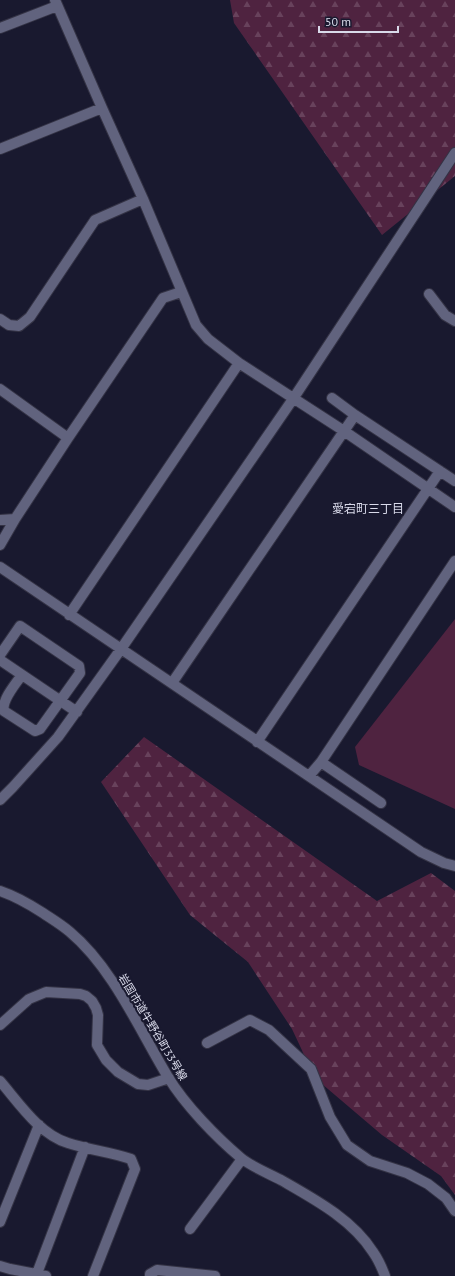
<svg xmlns="http://www.w3.org/2000/svg" width="455" height="1276" viewBox="0 0 455 1276" font-family="'PT Sans','Noto Sans JP',sans-serif">
	<defs>
		<pattern id="forest-firs" width="22" height="20" patternUnits="userSpaceOnUse"><rect width="22" height="20" fill="#4f2340"/><path d="M5 1l3.5 6h-7zM16 11l3.5 6h-7z" fill="#68425c"/></pattern>
	</defs>
	<rect width="100%" height="100%" fill="#19192f"/>
	<path fill="url(#forest-firs)" d="M230,0H455V176L382,235L234,23Z
		M144,737L377,901L431,873L455,891V1195L441,1176L382,1135L315,1078L292,1029L248,962L190,915L101,782Z"/>
	<path fill="#4f2340" d="M455,619V809L359,765L355,747Z"/>
	<g fill="none" stroke-linecap="round" stroke-linejoin="round">
		<defs>
			<path id="minor" d="M55,0L102,108
				M0,28L57,6
				M0,149L102,108L143,199L196,325L208,339L239,363L344,431L455,507
				M429,294L445,315L455,321
				M0,319L9,325L19,326L30,317L95,220L143,199
				M0,389L68,438
				M332,398L355,415L455,481
				M0,520L15,519L68,438L163,298L181,292
				M0,545L15,519
				M0,567C140,663 281,757 421,852L444,863L455,866
				M69,615L239,363
				M0,655L20,626L79,666L80,673L40,729L35,731L4,711C1,701 16,683 22,675
				M0,660L77,712
				M172,683L355,415
				M257,742L440,471
				M321,762L381,803
				M309,776L321,762L455,561
				M0,800L13,787L58,737L121,649L293,399L455,153
				M0,891C15,896 29,904 43,913C52,919 62,925 70,932C113,968 140,1031 168,1077C185,1105 216,1137 241,1158C252,1167 268,1173 281,1180C314,1199 352,1219 373,1252C378,1259 382,1268 385,1276
				M0,1025L29,999L46,992L80,994L86,996L92,1001L96,1008L98,1015L97,1045L106,1060L118,1072L138,1084L148,1085L169,1078
				M207,1043L250,1020L269,1030L311,1069L330,1117L347,1145L370,1161L407,1173L428,1184L446,1198L455,1211
				M0,1081C19,1103 39,1134 68,1143C89,1150 111,1152 131,1159L135,1169L93,1276
				M0,1222L39,1125
				M190,1229L242,1159
				M0,1266L10,1269L46,1276
				M36,1276L85,1147
				M150,1276V1274L157,1270L215,1276"/>
		</defs>
		<use href="#minor" stroke="#343345" stroke-width="12"/>
		<use href="#minor" stroke="#61637e" stroke-width="10"/>
	</g>
	<g text-anchor="middle" dominant-baseline="central" stroke-width="4" stroke-linejoin="round" paint-order="stroke">
		<g font-size="11" fill="#d9daea" stroke="#19192f">
			<text transform="translate(153 1027) rotate(59)">岩国市道牛野谷町33号線</text>
		</g>
		<g font-size="12" fill="#d9daea" stroke="#19192f">
			<text x="368" y="508">愛宕町三丁目</text>
		</g>
	</g>
	<path d="M319 26v6h79v-6" fill="none" stroke="#d9daea" stroke-width="2"/>
	<text x="325" y="26" font-size="12" fill="#d9daea" stroke="#19192f" stroke-width="3" paint-order="stroke">50 m</text>
</svg>
